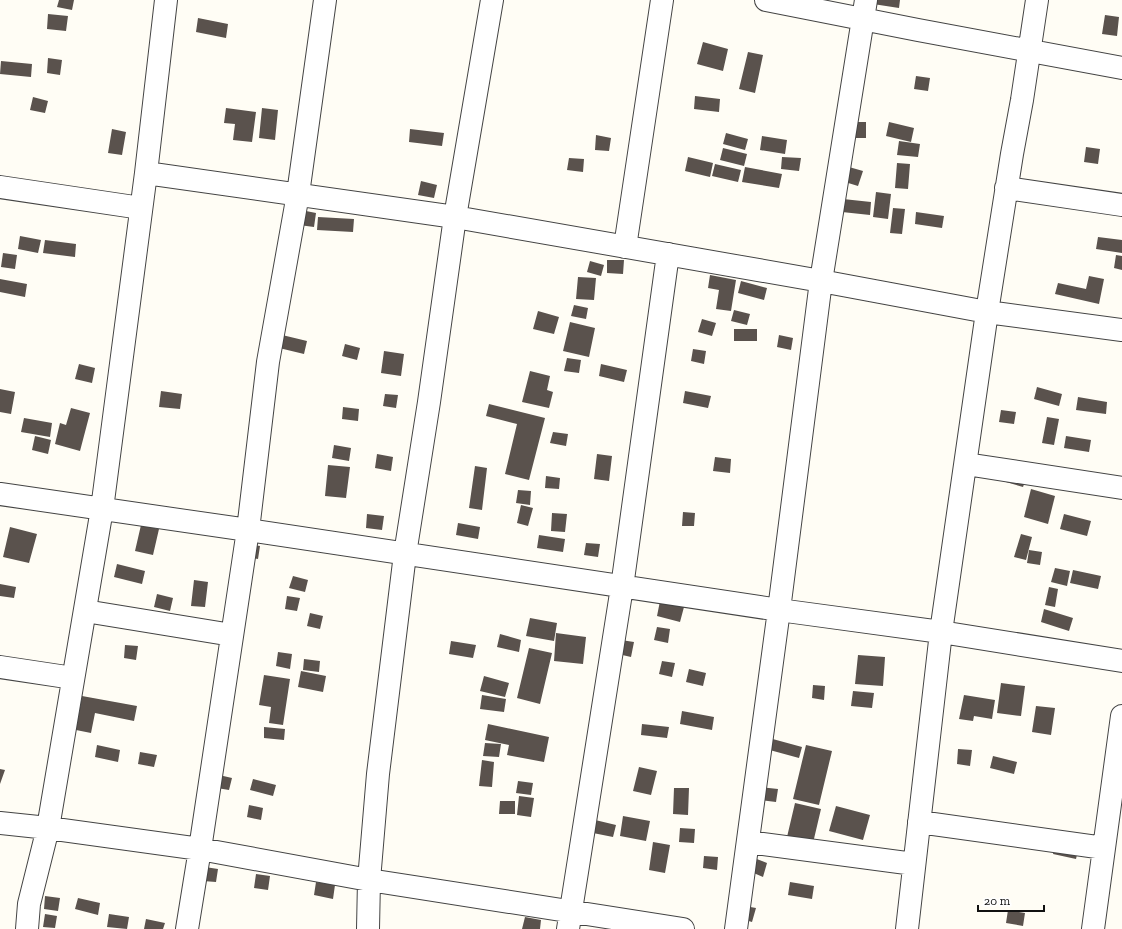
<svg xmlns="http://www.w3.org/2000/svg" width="1122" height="929" viewBox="0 0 1122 929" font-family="'Zilla Slab',serif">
	<rect width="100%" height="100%" fill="#fffdf5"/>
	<path fill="#5a524d" d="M59,0H74L72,10L57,7Z
		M874,0H900L899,8L873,4Z
		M48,14L68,16L66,31L47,29Z
		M1105,15L1119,17L1117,36L1102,34Z
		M198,18L228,24L226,38L196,32Z
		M703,42L728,49L723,71L697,64Z
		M748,52L763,55L755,93L739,89Z
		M48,58L62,60L60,75L47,73Z
		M1,61L32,64L31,77L0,74Z
		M916,76L930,78L928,91L914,89Z
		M695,96L720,99L719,112L694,109Z
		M33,97L48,101L45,113L30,110Z
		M226,108L256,112L252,142L233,140L235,124L224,123Z
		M262,108L278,110L275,140L259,138Z
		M854,122H866V138H854Z
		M889,122L914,128L911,142L886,136Z
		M112,129L126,132L122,155L108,153Z
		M410,129L444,133L442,146L409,142Z
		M726,133L748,139L745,150L723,144Z
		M596,135L611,138L609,151L595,150Z
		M762,136L787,140L785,154L760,150Z
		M899,141L920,144L918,157L897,155Z
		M1086,147L1100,149L1098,164L1084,162Z
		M723,148L747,154L744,166L720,160Z
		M688,157L713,163L710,177L685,171Z
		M782,157L801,158L799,171L781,169Z
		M569,158L584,159L583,172L567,170Z
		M897,163L910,164L908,189L895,188Z
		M715,164L741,170L738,182L712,176Z
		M745,167L782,174L779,188L742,182Z
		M849,167L863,171L858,186L845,182Z
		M421,181L437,185L434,198L418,195Z
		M876,192L891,194L888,219L873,217Z
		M843,199L871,202L870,215L842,212Z
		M893,208L905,209L902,234L890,233Z
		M301,210L316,213L314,227L299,225Z
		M916,212L944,216L942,228L915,224Z
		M318,217L354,219L353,232L317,230Z
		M20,236L41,240L38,253L18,249Z
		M1098,237L1122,240V253L1096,249Z
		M45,240L76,244L75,257L43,253Z
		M3,253L17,255L15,269L1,267Z
		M1116,255L1122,256V270L1114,268Z
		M607,260H624L623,274L607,273Z
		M590,261L604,265L601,276L587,272Z
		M710,275L736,280L731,311L716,309L719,290L708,288Z
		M1089,276L1104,279L1099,304L1055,294L1058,283L1086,289Z
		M578,277L596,278L594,300L576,299Z
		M0,279L27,284L25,297L0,292Z
		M741,281L767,288L764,300L738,293Z
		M574,305L588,308L586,319L571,316Z
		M734,310L750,314L747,325L731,321Z
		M538,311L559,317L554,334L533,329Z
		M702,319L716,323L712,336L698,332Z
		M570,322L595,328L589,357L563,351Z
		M734,329H757V341H734Z
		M278,334L307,341L304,354L275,347Z
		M779,335L793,338L791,350L777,347Z
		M345,344L360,348L357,360L342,356Z
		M693,349L706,351L704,364L691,361Z
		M384,351L404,354L401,376L381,373Z
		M567,358L581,360L579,373L564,371Z
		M79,364L95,368L92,383L75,379Z
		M601,364L627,370L624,382L599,376Z
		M530,371L550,376L547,390L553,392L549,408L522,402Z
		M1037,387L1062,394L1059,406L1034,399Z
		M0,389L15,392L11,414L0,412Z
		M161,391L182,394L180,409L159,407Z
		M685,391L711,396L708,408L683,403Z
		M385,394L398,395L396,408L383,406Z
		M1078,397L1107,402L1106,414L1076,410Z
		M489,404L545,418L529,480L505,474L517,424L486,416Z
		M343,407L359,409L358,421L342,419Z
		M71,408L90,413L80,451L55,444L60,423L66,425Z
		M1001,410L1016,412L1014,424L999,422Z
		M1047,417L1059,419L1054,445L1042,443Z
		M24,418L52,423L50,437L21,432Z
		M553,432L568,434L566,446L550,443Z
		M35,436L51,440L48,454L32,450Z
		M1066,436L1091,440L1089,452L1064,448Z
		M334,445L351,448L349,461L332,458Z
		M377,454L393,457L391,471L375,468Z
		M597,454L612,456L609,481L594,479Z
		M715,457L731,459L730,473L713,471Z
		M328,465L350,467L346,498L325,496Z
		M475,466L487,468L482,510L469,508Z
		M1011,470L1027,476L1023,487L1006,482Z
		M546,476L560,478L559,489L545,488Z
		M1031,489L1055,496L1048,524L1024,517Z
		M518,490L531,491L530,505L516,503Z
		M521,505L533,508L528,526L517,523Z
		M683,512L695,513L694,526H682Z
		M552,513L567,514L565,532L551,531Z
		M367,514L384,516L382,530L366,528Z
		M1064,514L1091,521L1087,536L1060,529Z
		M458,523L480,527L478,539L456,535Z
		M141,525L159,529L153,555L135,551Z
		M10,527L37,534L29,563L3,557Z
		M1021,534L1032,537L1026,560L1014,557Z
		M539,535L565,539L563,552L537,548Z
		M586,543L600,544L598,557L584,555Z
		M248,544L260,546L258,559L246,557Z
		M1029,550L1042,552L1040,565L1027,563Z
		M117,564L145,571L142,584L114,577Z
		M1055,568L1070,571L1067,586L1051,582Z
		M1073,570L1101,576L1098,589L1070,583Z
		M293,576L308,580L305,592L289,588Z
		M194,580L208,582L205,607L191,606Z
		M0,584L16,587L14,598L0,596Z
		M1049,587L1058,589L1055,607L1045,605Z
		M157,594L173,598L170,611L154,607Z
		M287,596L300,598L297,611L285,609Z
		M660,601L684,607L680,622L657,616Z
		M1044,609L1073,618L1069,631L1041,622Z
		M310,613L323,616L320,629L307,626Z
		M530,618L557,623L554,641L526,636Z
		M657,627L670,629L668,643L654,640Z
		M556,633L586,637L583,664L554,661Z
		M500,634L521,640L519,652L497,647Z
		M621,640L634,642L631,657L618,654Z
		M451,641L476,645L473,658L449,654Z
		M125,645L138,646L136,660L124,658Z
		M529,648L552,653L540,704L517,698Z
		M278,652L292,654L290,669L276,666Z
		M858,655L885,657L883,686L855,684Z
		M304,659L320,661L319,672L303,670Z
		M662,661L675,663L672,677L659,674Z
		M689,669L706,673L703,686L686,682Z
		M301,671L326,676L323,692L298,687Z
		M264,675L290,679L283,725L269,723L271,707L259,705Z
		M484,676L509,683L505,697L480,691Z
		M1001,683L1025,686L1021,716L997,713Z
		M813,685L825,686L824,700L812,698Z
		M853,691L874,693L872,708L851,706Z
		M482,695L506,699L504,712L480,709Z
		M964,695L995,700L992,719L974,716L973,721L959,719Z
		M82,696L137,706L134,721L95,713L91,733L76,730Z
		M1036,706L1055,708L1051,735L1032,732Z
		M682,711L714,717L712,730L680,724Z
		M488,724L549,737L544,762L507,755L509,745L485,740Z
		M642,724L669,727L667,738L641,735Z
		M264,727L285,729L284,740L264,738Z
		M769,738L802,747L799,758L766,749Z
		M485,743L501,744L499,757L483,756Z
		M97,745L120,750L118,762L95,757Z
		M806,745L832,751L819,805L793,799Z
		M958,749L972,750L970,766L957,764Z
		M140,752L157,755L154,767L138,764Z
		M993,756L1017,762L1014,774L990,768Z
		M482,760L494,762L492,787L479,786Z
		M639,767L657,771L651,795L633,791Z
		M0,769L5,770L0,784Z
		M219,775L232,778L229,790L217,788Z
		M253,779L276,785L273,796L250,790Z
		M518,781L533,783L531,795L516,793Z
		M760,787L778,789L776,802L759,800Z
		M674,788H689L688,815L673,814Z
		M519,796L534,798L531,817L517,815Z
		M500,801H515V814H499Z
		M795,803L821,809L813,843L787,837Z
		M249,805L263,808L261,820L247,817Z
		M836,806L870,815L863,840L829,831Z
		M623,816L650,821L646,841L620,836Z
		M591,819L616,825L613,837L588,832Z
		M680,828L695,829L694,843L679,842Z
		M1056,840L1079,846L1076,859L1053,854Z
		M653,842L670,845L665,873L649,870Z
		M704,856L718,857L717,870L703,868Z
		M754,858L767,863L763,877L749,871Z
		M205,867L218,869L216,882L203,881Z
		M256,874L270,876L268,890L254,888Z
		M316,882L335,885L333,899L314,895Z
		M790,882L814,886L812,899L788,895Z
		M45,896L60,898L58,911L44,909Z
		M78,898L100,903L98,915L75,909Z
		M745,906L756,908L752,922L742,919Z
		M1008,910L1025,913L1023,926L1006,923Z
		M45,914L57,916L55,928L43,927Z
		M109,914L129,917L127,929L107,927Z
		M525,917L541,920L540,929H522Z
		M146,919L165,923L163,929H144Z"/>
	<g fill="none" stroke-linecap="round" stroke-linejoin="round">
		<defs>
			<path id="minor" d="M766,0L918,30L1122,68
				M146,173L455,217L821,281L987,312L1122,330
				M0,187L141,208
				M1006,188L1122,205
				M625,247L662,0
				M966,464L1122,488
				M0,494L248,530L779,610L941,632L1122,661
				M85,611L232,635
				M0,667L73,678
				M919,822L1104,848
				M0,823L48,828L200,849L369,880L683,929
				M748,842L914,864
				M27,929L29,904L48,828L102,509L146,173L166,0
				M187,929L200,849L248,530L268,362L298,194L325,0
				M368,929L369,880L378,774L405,554L429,402L455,217L492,0
				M568,929L622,587L668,254
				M736,929L779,610L821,281L866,0
				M907,929L941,632L987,312L1012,154L1022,100L1037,0
				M1093,929L1122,716"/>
		</defs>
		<use href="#minor" stroke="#444" stroke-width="24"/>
		<use href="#minor" stroke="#fff" stroke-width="22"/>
	</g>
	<path d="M978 905v6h66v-6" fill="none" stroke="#111111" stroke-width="2"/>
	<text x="984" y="905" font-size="12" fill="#111111" stroke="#ffffff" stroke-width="3" paint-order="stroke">20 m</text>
</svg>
